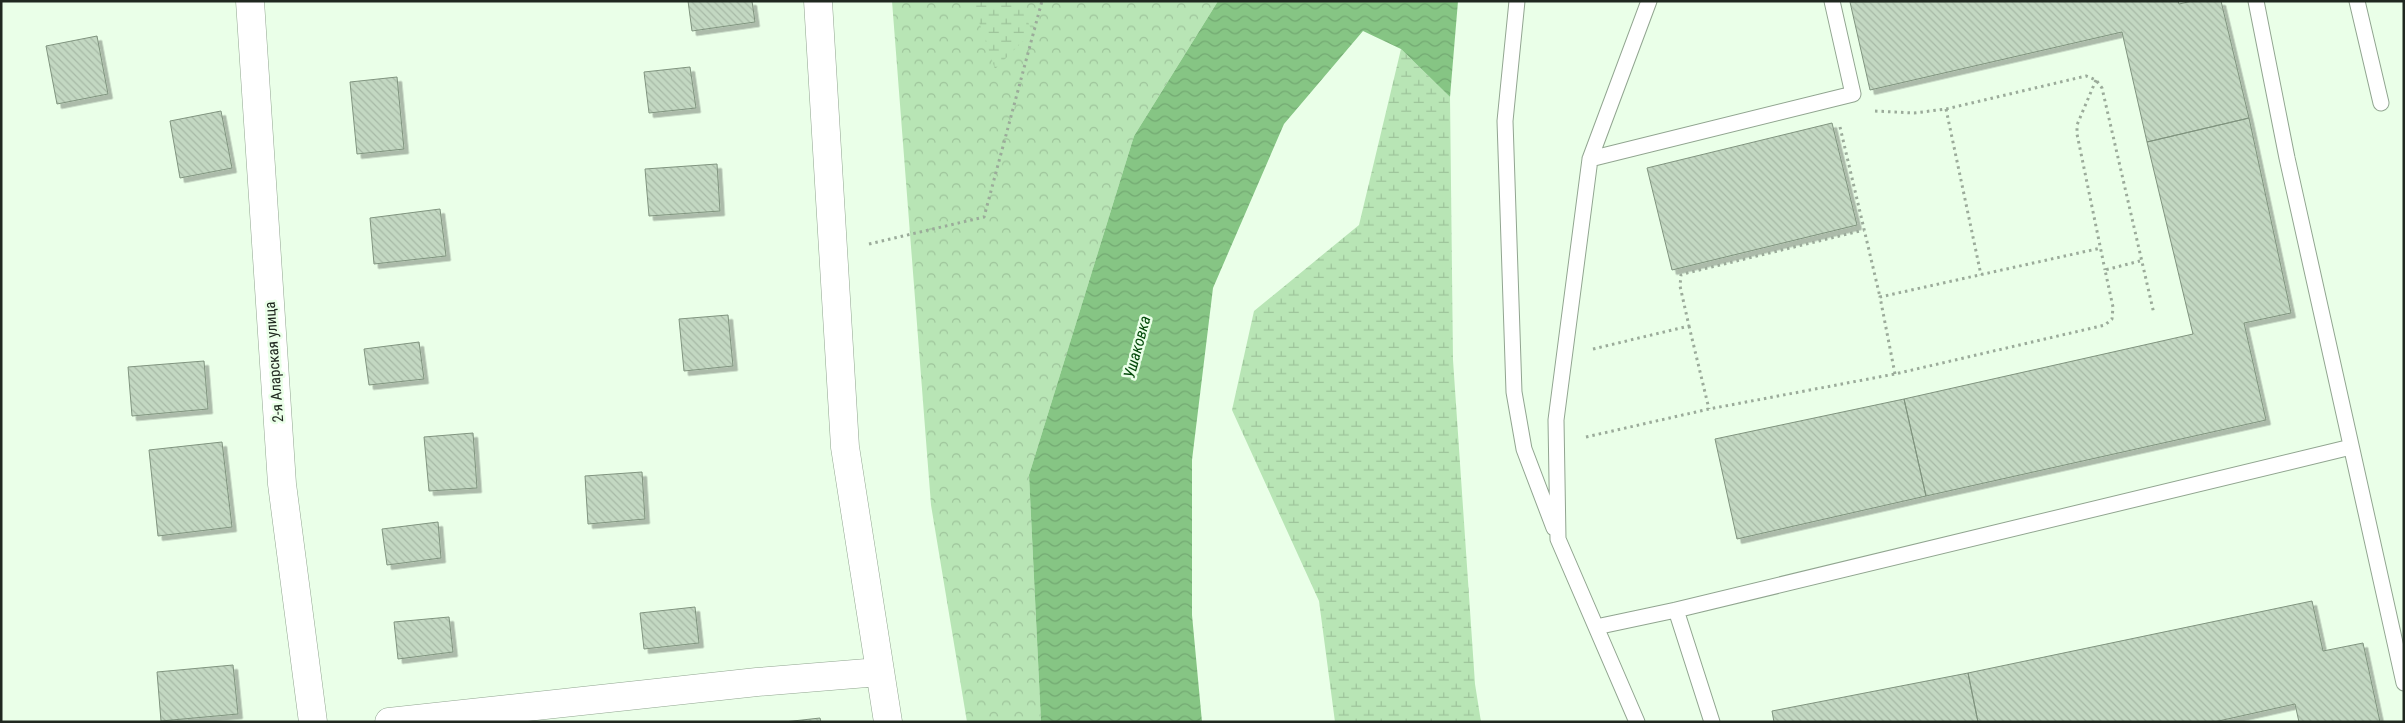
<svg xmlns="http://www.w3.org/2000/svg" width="2405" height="723" viewBox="0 0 2405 723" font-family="'Roboto Condensed',sans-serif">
	<defs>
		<pattern id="forest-crowns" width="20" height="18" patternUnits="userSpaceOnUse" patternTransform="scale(1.25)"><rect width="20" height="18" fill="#b8e5b5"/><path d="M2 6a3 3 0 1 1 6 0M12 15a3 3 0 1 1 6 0" fill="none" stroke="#9ec49b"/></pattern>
		<pattern id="wetland-marsh" width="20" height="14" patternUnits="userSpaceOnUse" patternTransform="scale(1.25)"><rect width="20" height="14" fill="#b8e5b5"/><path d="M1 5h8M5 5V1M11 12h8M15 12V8" fill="none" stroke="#9ec49b"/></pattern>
		<pattern id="water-waves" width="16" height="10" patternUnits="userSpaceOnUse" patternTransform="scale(1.25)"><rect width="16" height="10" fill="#86c584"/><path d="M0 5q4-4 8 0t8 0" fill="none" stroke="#73a972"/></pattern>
		<pattern id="building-back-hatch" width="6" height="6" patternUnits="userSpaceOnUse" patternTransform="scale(1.25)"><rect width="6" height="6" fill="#c3d8c2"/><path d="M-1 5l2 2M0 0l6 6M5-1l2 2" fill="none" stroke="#a7b9a6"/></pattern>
		<filter id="shadow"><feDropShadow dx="4.5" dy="4.5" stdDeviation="0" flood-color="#0004"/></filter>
	</defs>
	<rect width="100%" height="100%" fill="#eaffe8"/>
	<path fill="url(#forest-crowns)" d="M892,1H1218L1134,136L1029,475L1041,722H967L931,505Z"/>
	<path fill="url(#wetland-marsh)" d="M972,1H1020L1032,32L995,69Z
		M1401,49L1450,97L1453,360L1475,684L1481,722H1335L1319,601L1232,410L1254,311L1359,225Z"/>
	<path fill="url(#water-waves)" d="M1218,1H1458L1450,97L1401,49L1363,31L1284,124L1213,288L1192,460V615L1202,722H1041L1029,475L1134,136Z"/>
	<path fill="url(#building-back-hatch)" stroke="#80947f" filter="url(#shadow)" d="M688,1H752L755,22L692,31Z
		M2178,1L2179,4L2192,1H2221L2249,118L2147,142L2122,32L1870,90L1850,2Z
		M97,36L108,94L57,104L46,46Z
		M690,67L696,108L649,113L644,72Z
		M397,77L404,149L357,154L350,82Z
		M221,111L232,168L180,178L170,121Z
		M2249,118L2291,313L2244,323L2266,420L1926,496L1904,399L2193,334L2147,142Z
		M1832,123L1857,225L1672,270L1647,168Z
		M717,164L720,211L649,216L645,169Z
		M440,209L446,256L374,264L370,218Z
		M728,315L733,366L684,371L679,319Z
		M419,342L424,379L369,385L364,349Z
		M204,361L208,409L132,416L128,367Z
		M1904,399L1926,496L1737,539L1715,439Z
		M473,433L477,488L429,491L424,437Z
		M222,442L232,527L158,536L149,450Z
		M642,472L645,519L588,524L585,476Z
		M438,522L441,558L387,565L382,529Z
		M2312,601L2323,651L2363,643L2380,722H2299L2295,704L2214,722H1978L1968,673Z
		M695,607L699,643L644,649L640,613Z
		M449,617L453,652L398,659L394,622Z
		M233,665L238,714L161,721L157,672Z
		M1968,673L1978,722H1774L1772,711Z
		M820,718L821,722H784Z"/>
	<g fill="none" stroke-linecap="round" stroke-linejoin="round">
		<defs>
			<path id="lane" d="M1517,1L1505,121L1514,392L1524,449L1554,528
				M2256,1L2287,158L2404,683
				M2357,1L2381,103
				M1590,159L1853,94L1832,1
				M1596,627L1676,610
				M1637,722L1558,539L1556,420L1590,159L1649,1
				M1712,722L1676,610L2351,447"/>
			<path id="street" d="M250,1L282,484L313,722
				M818,1L845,447L888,722
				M389,722L757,682L879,672"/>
		</defs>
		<use href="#lane" stroke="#91a590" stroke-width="17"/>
		<use href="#street" stroke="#91a590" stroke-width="29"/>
		<path stroke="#9bab9a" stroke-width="3" stroke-dasharray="2.5 4" stroke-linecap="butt" d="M2096,80L2077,125V134L2105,270
			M1946,109L1981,275
			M1875,111L1914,113L1946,109L2086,76L2096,80L2102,88L2154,314
			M1840,127L1880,297
			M869,244L984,217L1042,1
			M1689,326L1709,409
			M1593,349L1689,326L1680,286L1681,275L1687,273L1864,230
			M1895,374L1880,297L2101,248
			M1586,437L1709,409L1895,374L2105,325L2112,319L2113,307L2105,270L2140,261"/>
		<use href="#lane" stroke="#fff" stroke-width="15"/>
		<use href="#street" stroke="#fff" stroke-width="28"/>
	</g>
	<g text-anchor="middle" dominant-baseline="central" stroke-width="5" stroke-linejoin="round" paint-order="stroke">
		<g font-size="15" fill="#202820" stroke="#eaffe8">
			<text transform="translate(274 362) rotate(-94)">2-я Аларская улица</text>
		</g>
		<g font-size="16" font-style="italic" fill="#034909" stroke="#eaffe8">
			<text transform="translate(1137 347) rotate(-75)">Ушаковка</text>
		</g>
	</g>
	<rect width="2405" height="723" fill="none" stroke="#202820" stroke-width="5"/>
</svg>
